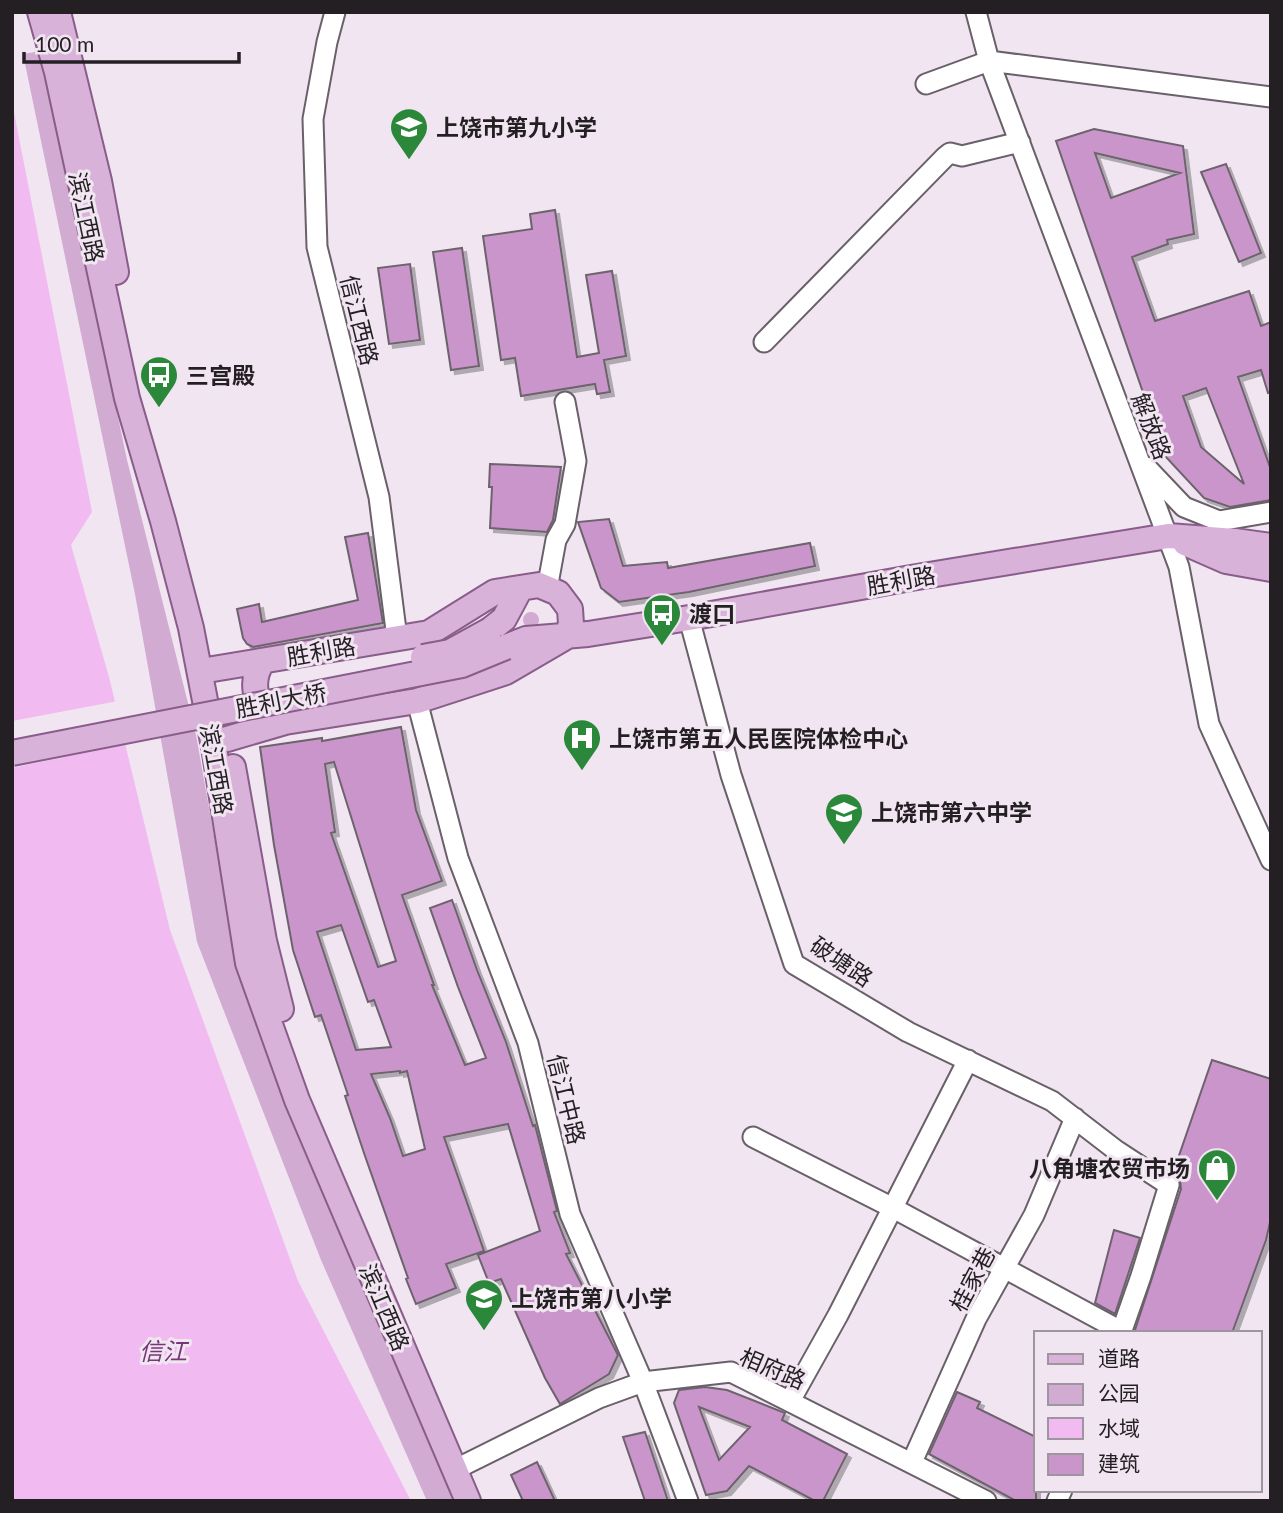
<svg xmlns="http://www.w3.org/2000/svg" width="1283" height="1513" viewBox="0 0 1283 1513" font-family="Lato,'Noto Sans SC',sans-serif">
	<defs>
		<filter id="shadow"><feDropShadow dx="4" dy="4" stdDeviation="0" flood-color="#0004"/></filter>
	</defs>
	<rect width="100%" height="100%" fill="#f0e5f0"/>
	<path fill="#d2abd2" d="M41,51L127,460L196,735L233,942L458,1501H427L321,1260L197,942L135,594L23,54Z
		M523 620a8 8 0 1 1 16 0a8 8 0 1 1-16 0Z"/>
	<path fill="#f1baf1" d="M12,102L92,512L71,545L109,677L170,930L298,1281L411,1501H12Z"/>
	<path fill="#f0e5f0" d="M118,701L129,744L12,768V721Z"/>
	<path fill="#c995ca" stroke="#6d636d" stroke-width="2" fill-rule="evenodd" filter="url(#shadow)" d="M1094,129L1183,146L1194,234L1167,240L1168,244L1132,257L1155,321L1249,291L1261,326L1271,322V392L1268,393L1261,370L1238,377L1271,470V500L1230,507L1204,498L1165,456L1056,141ZM1095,153L1180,173L1111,198ZM1206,388L1244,484L1201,447L1183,396Z
		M1226,164L1261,253L1239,262L1201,172Z
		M555,210L577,357L599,353L586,275L612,271L626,356L604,360L610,392L597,394L595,384L521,396L515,358L501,360L483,236L532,229L530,214Z
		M462,248L479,366L451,370L433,252Z
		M410,264L420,340L389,344L378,268Z
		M490,464L561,467L553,520L547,532L490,528L492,487H489Z
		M609,519L623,566L667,562L668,568L810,543L815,566L689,592L619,602L601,588L578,522Z
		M368,533L383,623L253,647L247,644L243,638L237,609L259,604L262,622L358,600L345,537Z
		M401,727L416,810L442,881L402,895L434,985H432L465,1065L486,1058L458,987L430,908L452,900L477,970L506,1042L533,1126L535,1125L557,1211L554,1212L570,1253L566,1254L618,1355L609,1374L560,1404L545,1378L501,1279L489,1283L478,1255L540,1231L508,1124L444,1137L484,1251L446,1264L456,1288L416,1304L406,1279L408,1278L365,1156L345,1096L348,1095L321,1015L315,1017L293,950L274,845L260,747L322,738V741ZM334,762L396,961L378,967L331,833L335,832L325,764ZM341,925L368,1002L374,1000L391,1047L356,1050L317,932ZM400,1071V1073L407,1071L425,1149L403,1156L390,1118L371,1074Z
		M1212,1060L1271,1079V1218L1266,1240L1232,1333H1134L1181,1189L1180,1180L1173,1173Z
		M1114,1230L1140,1238L1115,1314L1095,1303Z
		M705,1387L727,1390L785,1413L782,1420L847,1454L823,1501H815L749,1466L727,1491L706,1495L674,1403L679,1390ZM699,1407L750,1427L719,1460Z
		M957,1392L980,1402L977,1408L1036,1437V1501H1016L929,1454Z
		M645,1432L668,1501H645L623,1437Z
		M537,1462L555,1501H523L511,1475Z"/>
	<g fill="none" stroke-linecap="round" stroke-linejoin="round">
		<defs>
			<path id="minor" d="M335,12L327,42L313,119L317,247L379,497L397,638
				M976,12L989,61L1179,567L1209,724L1271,860
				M926,84L989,61L1271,97
				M764,342L945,157L950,153L962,156L1020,142
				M1146,467L1184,507L1219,521L1271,512
				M547,589L556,540L565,524L576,461L565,402
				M689,618L731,775L794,964L908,1032L1052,1101L1117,1151L1169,1185L1141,1276L1121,1333
				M417,701L458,858L528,1043L570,1214L643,1382L688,1501
				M753,1137L893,1208L1121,1331
				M790,1401L838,1315L968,1060
				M912,1462L976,1319L1034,1215L1075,1118
				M454,1470L599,1398L643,1382L731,1372L986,1501
				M1057,1501L1062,1490"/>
			<path id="major" d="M40,12L57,72L127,398L163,521L191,628L214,747L248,963L297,1100L468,1501
				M58,12L99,181L116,272
				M1185,543L1226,561L1271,569
				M490,630L504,619L520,589
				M506,647L526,639L588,634L689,618L911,578L1168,536L1235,541L1271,546
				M263,661C250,679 253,707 274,717
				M213,669L429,633L495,592L539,585L558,593L570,609L571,624L566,637L506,672L417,701L285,722L227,739
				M233,767L264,941L281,1009"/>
		</defs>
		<use href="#minor" stroke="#696069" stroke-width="23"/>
		<use href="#major" stroke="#895d8a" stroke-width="28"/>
		<use href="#minor" stroke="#fff" stroke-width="19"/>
		<use href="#major" stroke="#d9b2da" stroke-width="24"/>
		<defs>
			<path id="major-bridge" d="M423,657L450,652L490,630
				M12,753L462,665L506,647"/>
		</defs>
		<use href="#major-bridge" stroke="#895d8a" stroke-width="28" stroke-linecap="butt"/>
		<use href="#major-bridge" stroke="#d9b2da" stroke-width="24"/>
	</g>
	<defs>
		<symbol id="school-pin" viewBox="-11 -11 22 30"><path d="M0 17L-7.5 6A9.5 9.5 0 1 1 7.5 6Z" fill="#2b883a" stroke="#f0e5f0"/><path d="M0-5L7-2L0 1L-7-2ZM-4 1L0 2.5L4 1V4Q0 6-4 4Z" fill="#fff"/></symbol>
		<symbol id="bus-pin" viewBox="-11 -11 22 30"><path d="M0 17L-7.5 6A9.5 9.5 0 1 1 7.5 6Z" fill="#2b883a" stroke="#f0e5f0"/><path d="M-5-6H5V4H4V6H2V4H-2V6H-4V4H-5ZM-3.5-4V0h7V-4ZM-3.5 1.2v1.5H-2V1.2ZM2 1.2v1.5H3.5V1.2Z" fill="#fff"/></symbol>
		<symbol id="hospital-pin" viewBox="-11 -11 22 30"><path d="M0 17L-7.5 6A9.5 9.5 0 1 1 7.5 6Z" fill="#2b883a" stroke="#f0e5f0"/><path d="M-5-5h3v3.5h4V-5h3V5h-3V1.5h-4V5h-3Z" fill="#fff"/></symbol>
		<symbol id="shop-pin" viewBox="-11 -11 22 30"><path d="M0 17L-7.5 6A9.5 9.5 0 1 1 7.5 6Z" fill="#2b883a" stroke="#f0e5f0"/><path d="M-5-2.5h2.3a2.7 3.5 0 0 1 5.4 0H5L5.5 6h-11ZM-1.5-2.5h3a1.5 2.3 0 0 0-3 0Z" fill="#fff"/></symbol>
	</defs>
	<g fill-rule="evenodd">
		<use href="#school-pin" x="387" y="105" width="44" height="60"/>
		<use href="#bus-pin" x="137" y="353" width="44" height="60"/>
		<use href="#bus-pin" x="640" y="591" width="44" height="60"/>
		<use href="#hospital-pin" x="560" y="716" width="44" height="60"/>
		<use href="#school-pin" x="822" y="790" width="44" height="60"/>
		<use href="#shop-pin" x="1195" y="1146" width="44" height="60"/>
		<use href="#school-pin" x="462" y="1276" width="44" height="60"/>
	</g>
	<g text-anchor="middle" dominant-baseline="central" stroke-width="6" stroke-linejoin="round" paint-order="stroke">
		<g font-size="23" font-weight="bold" fill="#231f23" stroke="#f0e5f0" text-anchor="start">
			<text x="436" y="127">上饶市第九小学</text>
			<text x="186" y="375">三宫殿</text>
			<text x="689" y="613">渡口</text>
			<text x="609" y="738">上饶市第五人民医院体检中心</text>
			<text x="871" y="812">上饶市第六中学</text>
			<text x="1190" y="1168" text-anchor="end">八角塘农贸市场</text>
			<text x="511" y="1298">上饶市第八小学</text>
		</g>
		<g font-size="23" fill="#231f23" stroke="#f0e5f0">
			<text transform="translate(87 217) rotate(78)">滨江西路</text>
			<text transform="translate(360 320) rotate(76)">信江西路</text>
			<text transform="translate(1152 426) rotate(69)">解放路</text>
			<text transform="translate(901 580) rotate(-10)">胜利路</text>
			<text transform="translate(321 651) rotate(-10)">胜利路</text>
			<text transform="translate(281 700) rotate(-11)">胜利大桥</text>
			<text transform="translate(217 769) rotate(80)">滨江西路</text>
			<text transform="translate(842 961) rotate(34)">破塘路</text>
			<text transform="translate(567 1099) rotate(76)">信江中路</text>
			<text transform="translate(972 1279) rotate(-62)">桂家巷</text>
			<text transform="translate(385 1307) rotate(67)">滨江西路</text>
			<text transform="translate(773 1368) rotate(23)">相府路</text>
		</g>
		<g font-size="24" font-style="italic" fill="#763678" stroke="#f0e5f0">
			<text x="163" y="1350">信江</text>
		</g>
	</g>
	<rect width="1283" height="1513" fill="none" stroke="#231f23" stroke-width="28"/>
	<rect x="1034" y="1331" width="228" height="161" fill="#f0e5f0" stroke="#9e969e" stroke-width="2"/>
	<rect x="1048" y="1354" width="35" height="10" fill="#d9b2da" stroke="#9e969e" stroke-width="2"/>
	<text x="1098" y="1366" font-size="21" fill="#231f23">道路</text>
	<rect x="1048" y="1384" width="35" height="21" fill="#d2abd2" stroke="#9e969e" stroke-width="2"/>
	<text x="1098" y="1401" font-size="21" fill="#231f23">公园</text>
	<rect x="1048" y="1418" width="35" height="21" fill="#f1baf1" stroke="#9e969e" stroke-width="2"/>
	<text x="1098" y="1436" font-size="21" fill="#231f23">水域</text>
	<rect x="1048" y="1454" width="35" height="21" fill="#c995ca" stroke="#9e969e" stroke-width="2"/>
	<text x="1098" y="1471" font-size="21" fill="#231f23">建筑</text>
	<path d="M24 52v10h215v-10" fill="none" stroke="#231f23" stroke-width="3.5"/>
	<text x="35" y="52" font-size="21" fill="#231f23" stroke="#f0e5f0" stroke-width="5" paint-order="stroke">100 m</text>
</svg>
